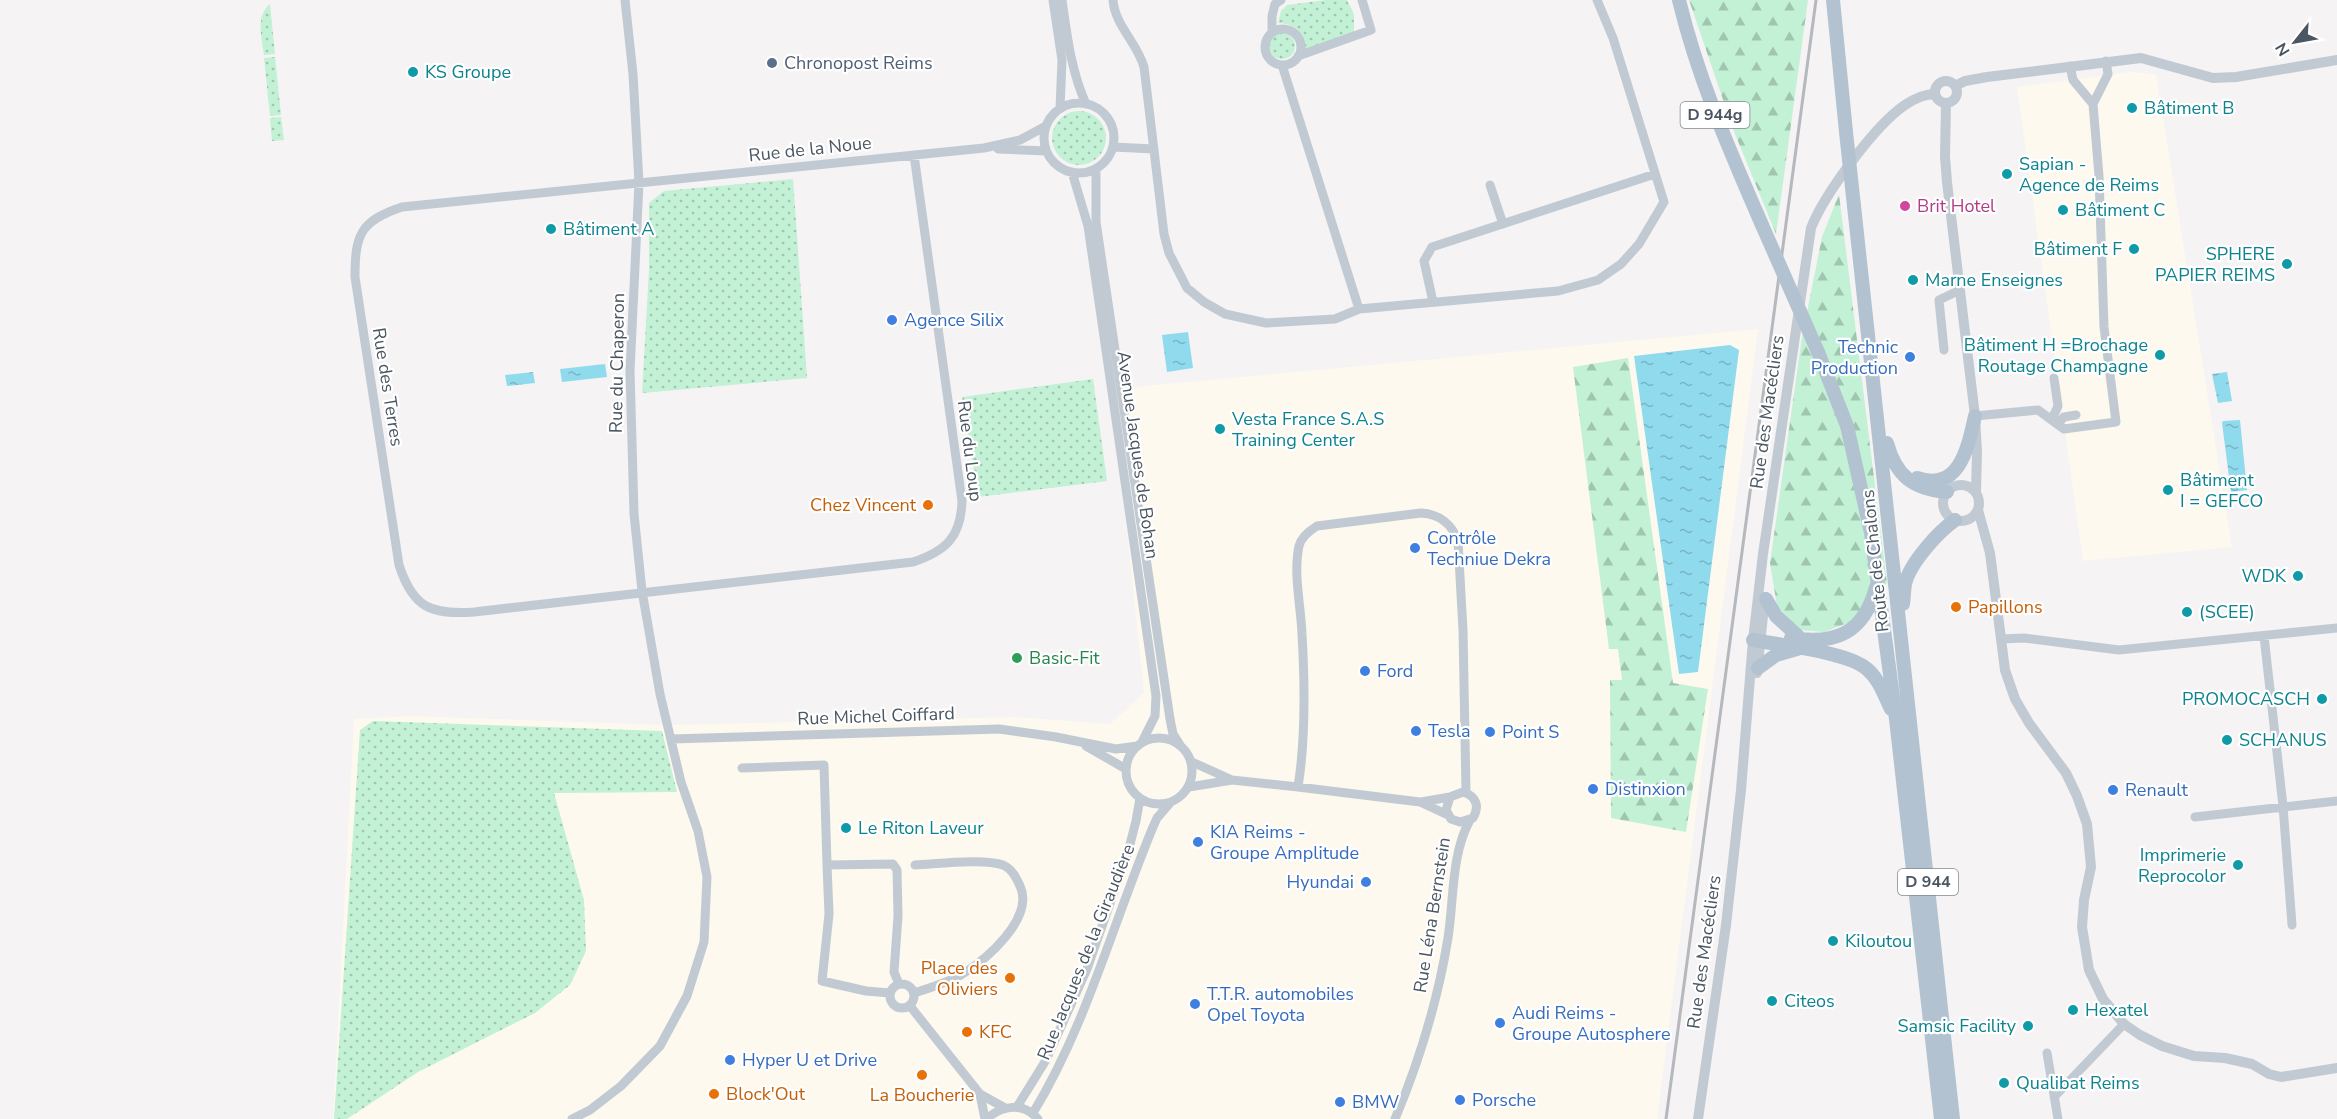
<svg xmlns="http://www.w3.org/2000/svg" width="2337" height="1119" viewBox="0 0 2337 1119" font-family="'Nunito Sans',sans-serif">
	<defs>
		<pattern id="grass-dots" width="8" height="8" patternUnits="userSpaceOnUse" patternTransform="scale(1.5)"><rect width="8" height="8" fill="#c3f1d5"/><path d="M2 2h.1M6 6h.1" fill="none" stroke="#a0c6b0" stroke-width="1.8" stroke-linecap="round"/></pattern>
		<pattern id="forest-firs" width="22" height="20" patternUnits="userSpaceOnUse" patternTransform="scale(1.5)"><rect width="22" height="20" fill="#c3f1d5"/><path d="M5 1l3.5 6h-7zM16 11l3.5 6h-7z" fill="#a0c6b0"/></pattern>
		<pattern id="water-ripples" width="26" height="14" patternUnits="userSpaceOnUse" patternTransform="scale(1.5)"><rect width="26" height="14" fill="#90daee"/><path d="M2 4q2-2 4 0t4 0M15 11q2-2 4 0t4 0" fill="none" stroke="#78b4c4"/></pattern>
	</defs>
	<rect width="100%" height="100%" fill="#f5f3f3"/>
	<path fill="#fdf9ef" d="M2130,72L2156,74L2232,547L2083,561L2017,87Z
		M1758,329L1657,1119H333L354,719L411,716L668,725L1016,717L1110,724L1144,693L1112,389Z"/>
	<path fill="url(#grass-dots)" d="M1326,0H1347L1354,14V34L1305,50C1304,32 1296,24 1278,23L1281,11L1287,5Z
		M270,4L275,54L264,55C262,39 255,16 270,4Z
		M1269 46a13 13 0 1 1 26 0a13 13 0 1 1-26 0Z
		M275,57L281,115L270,116L264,58Z
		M1052 138a27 27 0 1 1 54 0a27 27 0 1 1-54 0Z
		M281,117L284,140L272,141L270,118Z
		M793,179L807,378L642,393L649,270V203L664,191Z
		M1093,379L1107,481L978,497L962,397Z
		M373,721L662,731L677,792L554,793L584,900L586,951L570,985L535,1013L418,1072L347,1119H334L360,730Z"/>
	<path fill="url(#forest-firs)" d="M1689,0H1808L1776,234L1733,129Z
		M1839,194L1887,583L1850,622L1824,632L1800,630L1777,606L1770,563L1802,337L1822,237Z
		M1628,358L1673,683L1708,689L1686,832L1611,818L1610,680H1622L1618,649H1609L1573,367Z"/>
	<path fill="url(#water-ripples)" d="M1188,332L1193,368L1167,372L1162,335Z
		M1730,345L1739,350L1698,672L1679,674L1634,356Z
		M605,364L607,377L562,382L560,369Z
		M533,372L535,383L507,386L505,375Z
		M2227,372L2232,401L2218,403L2212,374Z
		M2240,420L2247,490L2231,492L2222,423L2223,421Z"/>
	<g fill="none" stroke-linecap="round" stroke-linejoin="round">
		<path stroke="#c1cad2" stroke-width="9" d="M1053,0L1062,60L1060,109
			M1062,0C1067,35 1071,71 1086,104
			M1113,0C1115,26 1137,42 1144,67L1164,234L1169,253L1187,288L1204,302L1225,314L1266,323L1335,319L1359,309L1558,291L1598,280L1621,264L1639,244L1664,202L1613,38L1597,0
			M1265 47a18 18 0 1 1 36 0a18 18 0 1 1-36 0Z
			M1272,31V16L1275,4L1281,0
			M1298,56L1371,30L1362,0
			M1282,65L1359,309
			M2070,66L2073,80L2093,104
			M1044 138a35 35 0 1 1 70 0a35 35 0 1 1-70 0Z
			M1113,147L1154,149
			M998,149L1046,151
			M914,155L962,501C961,537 946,551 913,562L474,612C431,615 413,608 399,565L355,277C355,235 360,221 402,207L984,148L1020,140L1046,126
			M1096,169V222L1170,719L1173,734L1180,745
			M1072,172L1088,226L1156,696L1155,716L1142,742
			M1490,185L1503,224
			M1433,302L1424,261L1432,247L1655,174
			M1944,350L1939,300L1960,290
			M1975,416L2038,410L2064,429L2116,422L2104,327L2099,176L2093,104L2108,74L2106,61
			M2052,419L2058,406L2054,378
			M2058,424L2064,417L2076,415
			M2264,636L2283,806L2292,925
			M2001,639L2024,638L2119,650L2337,628
			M1126 771a33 33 0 1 1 66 0a33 33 0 1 1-66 0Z
			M671,739L999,729L1056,737L1116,749L1137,746
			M1086,746L1126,769
			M1192,762L1232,780
			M742,768L824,765L827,865
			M1189,787L1232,780L1298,787L1420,802L1448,815
			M1298,787C1306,737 1305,685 1302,634C1301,606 1293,574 1299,546C1301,537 1309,531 1317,526L1421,513C1439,514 1452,524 1458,541L1463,630L1466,792
			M1421,802L1450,797L1463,792C1476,796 1480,806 1473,818L1460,822L1451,819L1446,810L1450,797
			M2195,817L2337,801
			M890 996a12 12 0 1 1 24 0a12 12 0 1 1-24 0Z
			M890,993L866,991L822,981L829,914L827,865L893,864L897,870L898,916L894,972L899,984
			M914,993C930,988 946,983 961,975C986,960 1035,918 1020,886C1016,877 1012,869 1003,865C984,858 937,864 915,865
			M910,1006L980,1094L1005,1108
			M2047,1053L2058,1119
			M980,1094L985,1119
			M2054,1097L2124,1024
			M1017,1107L1046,1060L1087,969L1128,852L1136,821L1140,798
			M1033,1113C1087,1024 1113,923 1153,827L1157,818L1170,803
			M572,1119L590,1110L621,1086L660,1046L687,996L704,942L707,877L698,831L681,782L660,694L642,591L634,514L630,371L639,183L633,74L625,0
			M986,1119C1002,1106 1022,1101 1038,1119
			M1395,1119C1419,1062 1438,999 1448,938C1454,900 1451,854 1470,820"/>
		<path stroke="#c1cad2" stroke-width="10" d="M1935 92a11 11 0 1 1 22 0a11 11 0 1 1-22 0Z
			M1955,86L1965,81L1987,77L2141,58L2213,78L2236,77L2337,60
			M1946,103L1945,157L1947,182L1975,416L1977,452L1976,492
			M1943 503a18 18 0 1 1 36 0a18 18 0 1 1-36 0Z
			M1978,510L1990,553L2005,670L2015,699L2029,723L2066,773L2077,796L2087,824L2091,867L2084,900L2082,927L2089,970L2103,999L2124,1024L2140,1035L2162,1046L2194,1056L2225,1058L2252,1064L2269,1074L2281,1077L2337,1068
			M1757,673L1765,597
			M1698,1119L1726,925L1741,790L1753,640L1763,554L1811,228C1824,195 1875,125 1905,105C1914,99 1924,94 1935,94"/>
		<path stroke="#b3c2d1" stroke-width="14" d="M1679,0C1698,79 1730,151 1762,225
			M1833,0L1846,132
			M1854,206L1953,1119
			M1818,352L1847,426L1871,533L1896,719L1941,1119
			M1887,443C1896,476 1913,489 1947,492
			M1917,478C1960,492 1968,447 1975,416
			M1766,599L1776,616L1802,640
			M1903,604C1904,597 1904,590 1905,584C1910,563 1938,532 1955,520
			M1791,638C1836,645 1864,633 1876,587
			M1753,640C1780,645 1848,652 1867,669C1879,679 1884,695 1891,709
			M1758,668L1776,655L1797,649"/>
		<path stroke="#b5b8bd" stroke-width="3" d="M1666,1119L1816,0"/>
		<path stroke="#b3c2d1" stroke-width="14" d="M1846,132L1854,206
			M1762,225L1818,352"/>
	</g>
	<circle fill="#5c6f8a" stroke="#fff" stroke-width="2" cx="772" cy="63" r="6"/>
	<g fill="#0f9aa8" stroke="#fff" stroke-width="2">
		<circle cx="413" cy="72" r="6"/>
		<circle cx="2132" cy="108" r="6"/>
		<circle cx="2007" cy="174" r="6"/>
		<circle cx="2063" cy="210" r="6"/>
		<circle cx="551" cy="229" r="6"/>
		<circle cx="2134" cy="249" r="6"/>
		<circle cx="2287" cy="264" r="6"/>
		<circle cx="1913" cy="280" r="6"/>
		<circle cx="2160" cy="355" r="6"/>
		<circle cx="1220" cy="429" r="6"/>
		<circle cx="2168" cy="490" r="6"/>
		<circle cx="2298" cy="576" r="6"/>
		<circle cx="2187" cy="612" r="6"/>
		<circle cx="2322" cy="699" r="6"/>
		<circle cx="2227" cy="740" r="6"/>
		<circle cx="846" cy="828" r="6"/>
		<circle cx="2238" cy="865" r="6"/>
		<circle cx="1833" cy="941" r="6"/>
		<circle cx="1772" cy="1001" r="6"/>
		<circle cx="2073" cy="1010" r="6"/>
		<circle cx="2028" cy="1026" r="6"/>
		<circle cx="2004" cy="1083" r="6"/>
	</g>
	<circle fill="#d1479c" stroke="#fff" stroke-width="2" cx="1905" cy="206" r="6"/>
	<g fill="#3f7fe0" stroke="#fff" stroke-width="2">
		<circle cx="892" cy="320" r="6"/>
		<circle cx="1910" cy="357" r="6"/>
		<circle cx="1415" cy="548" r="6"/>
		<circle cx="1365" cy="671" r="6"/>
		<circle cx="1416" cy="731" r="6"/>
		<circle cx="1490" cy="732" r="6"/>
		<circle cx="1593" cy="789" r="6"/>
		<circle cx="2113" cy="790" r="6"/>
		<circle cx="1198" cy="842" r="6"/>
		<circle cx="1366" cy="882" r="6"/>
		<circle cx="1195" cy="1004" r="6"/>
		<circle cx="1500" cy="1023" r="6"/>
		<circle cx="730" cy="1060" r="6"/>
		<circle cx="1460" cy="1100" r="6"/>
		<circle cx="1340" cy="1102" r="6"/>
	</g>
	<g fill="#e8710a" stroke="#fff" stroke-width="2">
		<circle cx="928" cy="505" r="6"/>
		<circle cx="1956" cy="607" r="6"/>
		<circle cx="1010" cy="978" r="6"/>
		<circle cx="967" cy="1032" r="6"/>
		<circle cx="922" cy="1075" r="6"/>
		<circle cx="714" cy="1094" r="6"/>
	</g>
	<circle fill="#2e9e5b" stroke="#fff" stroke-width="2" cx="1017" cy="658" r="6"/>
	<g text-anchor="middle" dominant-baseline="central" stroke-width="4.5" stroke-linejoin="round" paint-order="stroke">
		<g fill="#fff" stroke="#808990" stroke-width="1.5">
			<rect x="1680.5" y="102" width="69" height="26" rx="4.5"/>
			<rect x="1898" y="869" width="60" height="26" rx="4.5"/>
		</g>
		<g font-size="16" font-weight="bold" fill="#4a5661">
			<text x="1715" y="115">D 944g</text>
			<text x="1928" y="882">D 944</text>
		</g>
		<g font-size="18" fill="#4e5e75" stroke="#fff" text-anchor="start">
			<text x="784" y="63">Chronopost Reims</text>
		</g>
		<g font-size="18" fill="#0d838f" stroke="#fff" text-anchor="start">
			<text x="425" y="72">KS Groupe</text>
			<text x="2144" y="108">Bâtiment B</text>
			<text x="2019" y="164">Sapian -<tspan x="2019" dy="21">Agence de Reims</tspan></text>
			<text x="2075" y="210">Bâtiment C</text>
			<text x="563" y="229">Bâtiment A</text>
			<text x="2122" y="249" text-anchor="end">Bâtiment F</text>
			<text x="2275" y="254" text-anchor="end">SPHERE<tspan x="2275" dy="21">PAPIER REIMS</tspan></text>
			<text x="1925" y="280">Marne Enseignes</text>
			<text x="2148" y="345" text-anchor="end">Bâtiment H =Brochage<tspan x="2148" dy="21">Routage Champagne</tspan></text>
			<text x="1232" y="419">Vesta France S.A.S<tspan x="1232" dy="21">Training Center</tspan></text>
			<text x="2180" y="480">Bâtiment<tspan x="2180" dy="21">I = GEFCO</tspan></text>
			<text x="2286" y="576" text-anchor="end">WDK</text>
			<text x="2199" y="612">(SCEE)</text>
			<text x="2310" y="699" text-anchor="end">PROMOCASCH</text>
			<text x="2239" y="740">SCHANUS</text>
			<text x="858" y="828">Le Riton Laveur</text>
			<text x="2226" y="855" text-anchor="end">Imprimerie<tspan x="2226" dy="21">Reprocolor</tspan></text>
			<text x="1845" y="941">Kiloutou</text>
			<text x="1784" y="1001">Citeos</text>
			<text x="2085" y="1010">Hexatel</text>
			<text x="2016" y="1026" text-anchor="end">Samsic Facility</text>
			<text x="2016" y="1083">Qualibat Reims</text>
		</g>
		<g font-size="18" fill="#4a5661" stroke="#fff">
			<text transform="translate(810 149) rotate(-6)">Rue de la Noue</text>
			<text transform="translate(617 363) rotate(-89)">Rue du Chaperon</text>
			<text transform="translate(388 387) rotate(81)">Rue des Terres</text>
			<text transform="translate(1767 412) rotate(-82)">Rue des Macécliers</text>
			<text transform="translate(970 451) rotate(83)">Rue du Loup</text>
			<text transform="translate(1138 455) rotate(82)">Avenue Jacques de Bohan</text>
			<text transform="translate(1875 561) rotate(-96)">Route de Chalons</text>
			<text transform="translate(876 716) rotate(-2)">Rue Michel Coiffard</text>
			<text transform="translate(1432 915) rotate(-81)">Rue Léna Bernstein</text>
			<text transform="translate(1086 952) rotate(-68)">Rue Jacques de la Giraudière</text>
			<text transform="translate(1704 952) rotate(-82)">Rue des Macécliers</text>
		</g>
		<g font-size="18" fill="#b23c85" stroke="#fff" text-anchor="start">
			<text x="1917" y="206">Brit Hotel</text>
		</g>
		<g font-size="18" fill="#366cbe" stroke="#fff" text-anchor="start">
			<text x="904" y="320">Agence Silix</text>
			<text x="1898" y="347" text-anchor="end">Technic<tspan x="1898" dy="21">Production</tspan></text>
			<text x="1427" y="538">Contrôle<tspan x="1427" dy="21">Techniue Dekra</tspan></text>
			<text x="1377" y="671">Ford</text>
			<text x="1428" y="731">Tesla</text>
			<text x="1502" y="732">Point S</text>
			<text x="1605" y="789">Distinxion</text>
			<text x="2125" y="790">Renault</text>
			<text x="1210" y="832">KIA Reims -<tspan x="1210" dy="21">Groupe Amplitude</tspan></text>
			<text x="1354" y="882" text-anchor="end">Hyundai</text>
			<text x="1207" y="994">T.T.R. automobiles<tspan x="1207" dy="21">Opel Toyota</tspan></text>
			<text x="1512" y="1013">Audi Reims -<tspan x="1512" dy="21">Groupe Autosphere</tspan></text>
			<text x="742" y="1060">Hyper U et Drive</text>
			<text x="1472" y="1100">Porsche</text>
			<text x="1352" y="1102">BMW</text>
		</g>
		<g font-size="18" fill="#c56008" stroke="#fff" text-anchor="start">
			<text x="916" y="505" text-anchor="end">Chez Vincent</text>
			<text x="1968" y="607">Papillons</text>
			<text x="998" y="968" text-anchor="end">Place des<tspan x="998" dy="21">Oliviers</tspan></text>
			<text x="979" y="1032">KFC</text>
			<text x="726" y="1094">Block'Out</text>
			<text x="922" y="1095" text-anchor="middle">La Boucherie</text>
		</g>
		<g font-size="18" fill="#27864d" stroke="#fff" text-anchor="start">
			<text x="1029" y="658">Basic-Fit</text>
		</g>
	</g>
	<g transform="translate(2295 42) rotate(239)" stroke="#ffffff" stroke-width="4.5" paint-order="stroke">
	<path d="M0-4.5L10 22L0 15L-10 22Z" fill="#4a5661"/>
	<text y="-9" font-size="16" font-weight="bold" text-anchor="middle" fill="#4a5661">N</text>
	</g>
</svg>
